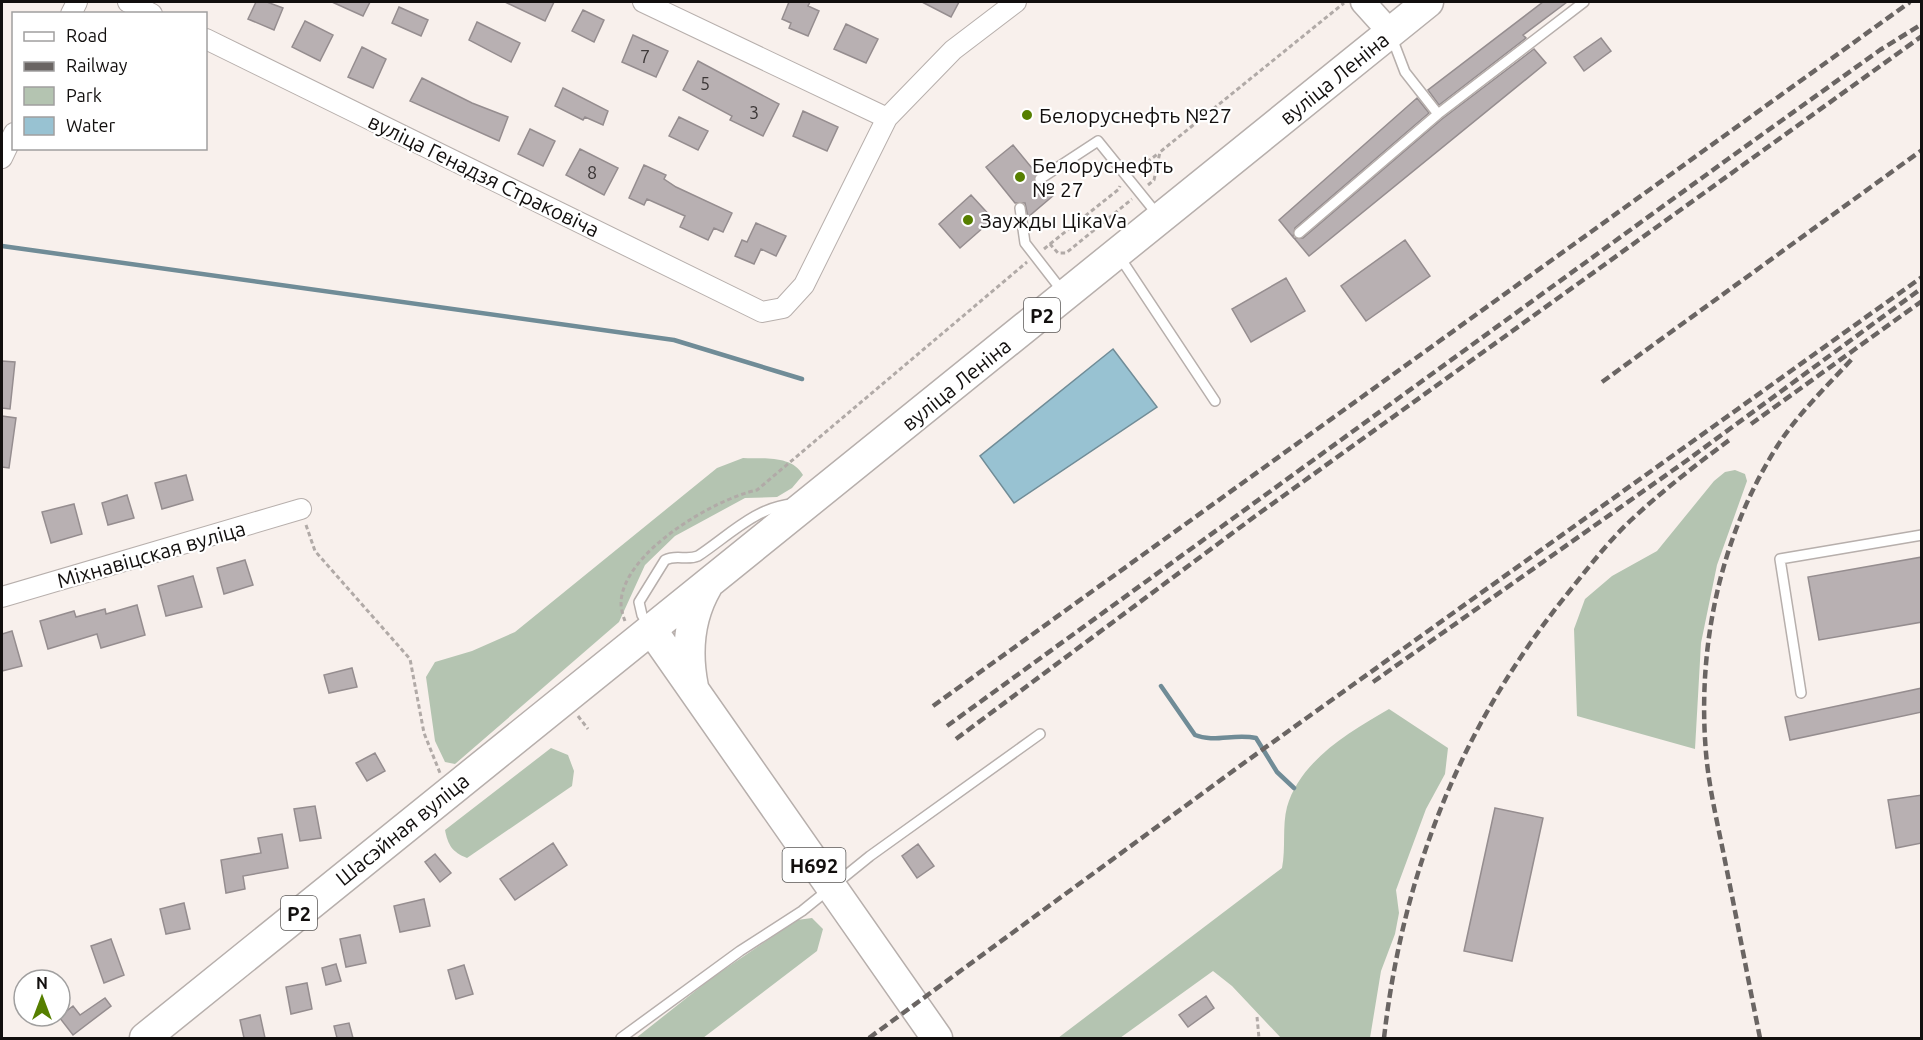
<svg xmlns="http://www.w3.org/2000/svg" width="1923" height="1040" viewBox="0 0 1923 1040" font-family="Ubuntu,sans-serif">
	<rect width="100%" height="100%" fill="#f8f0ec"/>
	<path fill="#b4c4b1" d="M743,458C763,459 792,455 803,475L792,488L777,497L745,498L675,536L645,565L619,622L455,764L445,762L435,741L426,677L435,662L472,651L515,632L717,468Z
		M1735,470L1745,474L1747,481L1717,565L1701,643L1695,749L1577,716L1574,629L1585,599L1612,576L1657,551L1714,481L1725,472Z
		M1389,709L1448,748L1445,774L1426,809L1396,890L1399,913L1395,934L1381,971L1370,1038H1281L1232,986L1213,971L1120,1038H1058L1282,868C1286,848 1282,826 1287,807C1300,761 1349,732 1389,709Z
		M551,748L568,755L574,771L572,786L467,858C452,852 448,845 445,830Z
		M812,918L823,929L817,951L703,1038H636L713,977L797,920Z"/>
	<path fill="#98c2d2" stroke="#708c97" stroke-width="1.5" d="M1113,349L1157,407L1014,503L980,456Z"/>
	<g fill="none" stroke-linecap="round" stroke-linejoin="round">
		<path stroke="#708c97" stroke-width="4.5" d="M2,246L674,340L802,379
			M1161,686L1195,735C1214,743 1235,733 1256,738L1277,772L1294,788"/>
	</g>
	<path fill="#b8b0b2" stroke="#958d8f" stroke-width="1.5" d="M256,2H267L283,8L274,30L248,19Z
		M332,2H370L363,16Z
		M505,2H554L545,21Z
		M789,2H810L808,6L819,11L808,36L789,28L791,23L782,19Z
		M922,2H959L951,17Z
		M1543,2H1567L1523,35L1526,38L1439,105L1428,90Z
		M399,7L428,20L421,36L392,23Z
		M583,10L604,20L594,42L572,31Z
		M305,21L333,35L320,61L292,47Z
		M477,22L520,43L511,62L469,40Z
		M846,24L878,39L866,63L834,49Z
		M633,35L668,51L656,77L622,62Z
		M1601,38L1611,51L1584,71L1574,57Z
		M362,47L386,59L373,88L348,77Z
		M1534,49L1546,63L1309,256L1294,238H1303L1442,119Z
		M698,61L779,104L763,136L730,120L732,116L683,90Z
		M422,78L472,103L508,117L499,141L410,101Z
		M563,88L608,111L603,125L585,117L583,120L555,106Z
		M1417,98L1429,113L1295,228L1293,237L1279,220Z
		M803,111L838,127L827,151L793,136Z
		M679,117L708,131L698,150L669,136Z
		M530,129L555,141L543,166L518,154Z
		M1013,145L1036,173L1035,183L1040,186L1045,184L1054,195L1028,217L1025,203H1015L986,167Z
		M580,149L618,168L604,195L566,175Z
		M644,165L666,175L664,179L676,187L732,213L723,232L714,228L708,240L680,227L685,216L647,199L644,205L629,198Z
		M971,195L993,219L960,248L939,224Z
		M756,223L786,236L776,256L761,249L754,264L735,256L742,240L747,242Z
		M1405,240L1430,276L1366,321L1341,286Z
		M1286,278L1305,311L1251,342L1232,309Z
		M2,361L15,362L10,409L2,408Z
		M2,416L16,418L9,468L2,467Z
		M186,475L193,500L162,509L155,483Z
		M127,495L134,518L108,525L102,503Z
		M74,504L82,534L51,543L42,512Z
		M1922,557V622L1819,640L1808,577Z
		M245,560L253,585L224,594L217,568Z
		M193,576L202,607L166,616L158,586Z
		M137,605L145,635L101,648L97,634L48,649L40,621L74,611L76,617L105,609L106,614Z
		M12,631L22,666L2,671V634Z
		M352,668L357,687L329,693L324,675Z
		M1922,688V712L1790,740L1785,717Z
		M375,753L385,771L367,781L356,763Z
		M1922,795V843L1896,848L1888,800Z
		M315,806L321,838L300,841L294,809Z
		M1495,808L1543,818L1512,961L1464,951Z
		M282,834L288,868L243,876L245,889L226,893L221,860L261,853L258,838Z
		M553,843L567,865L515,900L500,879Z
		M918,844L934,866L917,878L902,856Z
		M435,854L451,873L440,882L425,862Z
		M424,899L430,926L400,932L394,906Z
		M184,903L190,929L166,934L160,909Z
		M360,935L366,963L346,967L340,939Z
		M111,939L124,975L104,983L91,946Z
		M336,964L341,981L326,985L322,968Z
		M464,965L473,994L456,999L448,970Z
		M307,983L312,1009L291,1014L286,987Z
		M1206,996L1214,1008L1188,1027L1179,1015Z
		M105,998L111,1006L73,1035L59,1017L73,1006L80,1015Z
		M260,1015L265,1038H244L240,1020Z
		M349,1023L353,1038H337L334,1026Z"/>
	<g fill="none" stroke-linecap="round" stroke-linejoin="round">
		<defs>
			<path id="service" d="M1392,38L1405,72L1438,114
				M1040,179L1098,141L1157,214
				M1020,208L1025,243L1063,292
				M1299,233L1438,114L1584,2
				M1119,256L1215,401
				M648,625L642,615L639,602L665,560C677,554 686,561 698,556C727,537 757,506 793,504
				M1801,693L1780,559L1922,535
				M621,1038L740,951L802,911L870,856L1040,734"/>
			<path id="minor" d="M128,2L152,14
				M643,2L887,118
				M71,14L77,2
				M206,39L762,312L783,308L804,285L887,118L953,50L1016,2
				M2,158L14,133
				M2,597L301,509"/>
			<path id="tertiary" d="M1363,2L1390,32"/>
			<path id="primary" d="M651,629L937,1038
				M693,687C686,652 689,617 707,586
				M145,1038L1428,2"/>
		</defs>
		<use href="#service" stroke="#b7afac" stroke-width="12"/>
		<use href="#minor" stroke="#b7afac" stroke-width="22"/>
		<use href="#tertiary" stroke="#b7afac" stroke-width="27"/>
		<use href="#primary" stroke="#b7afac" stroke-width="33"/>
		<path stroke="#b1aaa7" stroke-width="3" stroke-dasharray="4.5 3" stroke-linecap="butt" d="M1135,171L1159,153
			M1148,185L1154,180L1160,152L1344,3
			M1050,244L1119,189L1120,186
			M1044,249L1050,244L1058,253H1066L1132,199
			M306,525L315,551L410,659L424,733L440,773
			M625,621C623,616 621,609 621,603C622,553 714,499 757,490L1027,262
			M578,716L588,729
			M1257,1017L1259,1038"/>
		<use href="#service" stroke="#fff" stroke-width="9"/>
		<use href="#minor" stroke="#fff" stroke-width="20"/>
		<use href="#tertiary" stroke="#fff" stroke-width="24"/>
		<use href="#primary" stroke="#fff" stroke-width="30"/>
		<path stroke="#6a6563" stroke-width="4.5" stroke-dasharray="9 4.5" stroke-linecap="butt" d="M1602,382L1922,150
			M1751,424L1922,301
			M1373,682L1686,461L1922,288
			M933,706L1910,2
			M947,726L1728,159L1880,50L1922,24
			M956,739L1254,517L1922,36
			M869,1038L1248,760L1922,277
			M1384,1038C1403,871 1462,724 1568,593C1588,568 1607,543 1630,521C1662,491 1697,464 1732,438
			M1760,1038C1748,979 1737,920 1725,861C1718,825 1709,789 1706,753C1697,647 1720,536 1778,445C1798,414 1826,387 1852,359"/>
	</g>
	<g fill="#567f00" stroke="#fff" stroke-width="2">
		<circle cx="1027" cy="115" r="6"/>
		<circle cx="1020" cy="177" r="6"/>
		<circle cx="968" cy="220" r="6"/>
	</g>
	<g text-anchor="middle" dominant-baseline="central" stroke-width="4.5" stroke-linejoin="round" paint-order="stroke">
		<g font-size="18" fill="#3c3737">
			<text x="645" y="56">7</text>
			<text x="705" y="83">5</text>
			<text x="754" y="112">3</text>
			<text x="592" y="172">8</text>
		</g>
		<g fill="#fff" stroke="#595756" stroke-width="1.5">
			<rect x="1024" y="298" width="36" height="34" rx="4.5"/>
			<rect x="782.5" y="848" width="63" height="34" rx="4.5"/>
			<rect x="281" y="896" width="36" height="34" rx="4.5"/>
		</g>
		<g font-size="20" font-weight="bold" fill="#120f0e">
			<text x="1042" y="315">Р2</text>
			<text x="814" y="865">Н692</text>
			<text x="299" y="913">Р2</text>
		</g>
		<g font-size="21" fill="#120f0e" stroke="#fff">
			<text transform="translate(1334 78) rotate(-39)">вуліца Леніна</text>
			<text transform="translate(484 175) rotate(26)">вуліца Генадзя Страковіча</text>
			<text transform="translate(956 384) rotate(-39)">вуліца Леніна</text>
			<text transform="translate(151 554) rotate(-16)">Міхнавіцская вуліца</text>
			<text transform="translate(402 829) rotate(-39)">Шасэйная вуліца</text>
		</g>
		<g font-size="21" fill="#120f0e" stroke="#fff" text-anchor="start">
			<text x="1039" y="115">Белоруснефть №27</text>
			<text x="1032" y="165">Белоруснефть<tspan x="1032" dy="24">№ 27</tspan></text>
			<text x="980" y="220">Заужды ЦікаVа</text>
		</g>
	</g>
	<rect width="1923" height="1040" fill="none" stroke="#120f0e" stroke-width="6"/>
	<rect x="12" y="12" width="195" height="138" fill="#ffffff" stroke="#a09f9f" stroke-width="1.5"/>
	<rect x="24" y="32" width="30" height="9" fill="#ffffff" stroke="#a09f9f" stroke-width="1.5"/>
	<text x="66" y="42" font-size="18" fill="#120f0e">Road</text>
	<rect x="24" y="62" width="30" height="9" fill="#6a6563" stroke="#a09f9f" stroke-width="1.5"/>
	<text x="66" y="72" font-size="18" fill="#120f0e">Railway</text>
	<rect x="24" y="87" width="30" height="18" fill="#b4c4b1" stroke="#a09f9f" stroke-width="1.5"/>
	<text x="66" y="102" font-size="18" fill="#120f0e">Park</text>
	<rect x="24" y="117" width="30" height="18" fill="#98c2d2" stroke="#a09f9f" stroke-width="1.5"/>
	<text x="66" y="132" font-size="18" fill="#120f0e">Water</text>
	<g transform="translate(42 998)"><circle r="28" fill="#ffffff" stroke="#a09f9f" stroke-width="1.5"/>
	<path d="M0-4.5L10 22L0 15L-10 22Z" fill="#567f00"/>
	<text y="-9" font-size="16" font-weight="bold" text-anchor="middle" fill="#120f0e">N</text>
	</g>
</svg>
